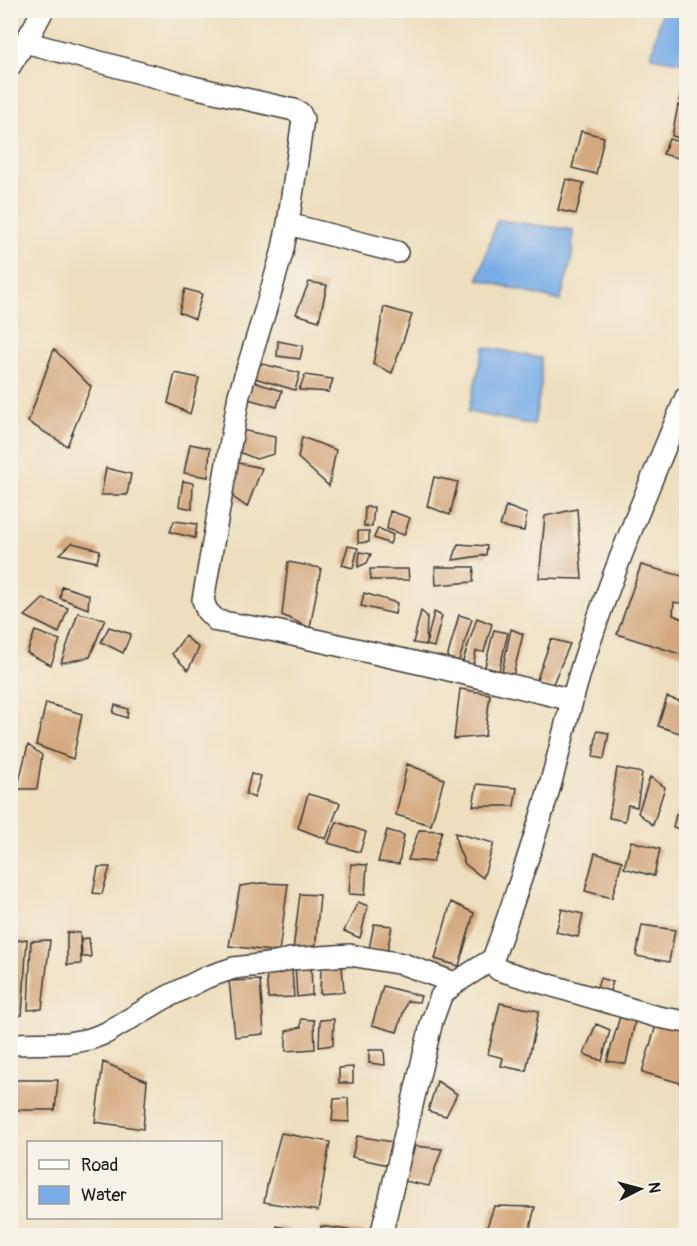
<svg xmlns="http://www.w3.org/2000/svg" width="697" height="1246" viewBox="0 0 697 1246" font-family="Pangolin,sans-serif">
	<rect width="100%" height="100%" fill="#f7f3e8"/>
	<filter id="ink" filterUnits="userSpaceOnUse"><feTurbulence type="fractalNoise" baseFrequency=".0167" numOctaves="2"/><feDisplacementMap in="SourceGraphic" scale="12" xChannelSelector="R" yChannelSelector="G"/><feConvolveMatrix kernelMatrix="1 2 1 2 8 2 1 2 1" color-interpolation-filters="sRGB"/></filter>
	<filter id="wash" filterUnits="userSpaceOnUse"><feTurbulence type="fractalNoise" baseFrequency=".008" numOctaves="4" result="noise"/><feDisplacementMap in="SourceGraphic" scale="24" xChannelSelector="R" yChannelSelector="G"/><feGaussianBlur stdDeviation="1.35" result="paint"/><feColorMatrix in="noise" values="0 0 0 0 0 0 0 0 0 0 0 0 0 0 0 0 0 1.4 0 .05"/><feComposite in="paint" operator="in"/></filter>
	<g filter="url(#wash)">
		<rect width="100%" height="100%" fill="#eedebe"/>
		<path fill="#7aade7" stroke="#4b6482" stroke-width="1.5" d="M662,11H686V63L651,57Z
			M497,220L573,230L572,258L560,301L478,279Z
			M484,347L541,358V385L534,425L468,412Z"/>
		<g id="blocks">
			<path fill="#d4a87f" d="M685,72H686V103L679,101Z
				M678,105L686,108V140L672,136Z
				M581,131L604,137L596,174L572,168Z
				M669,139L686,144V160L663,154Z
				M566,179L584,183L576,214L558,210Z
				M309,282L327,285L319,321L296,314Z
				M185,289L202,294L195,319L179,312Z
				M384,307L412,315L392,373L373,364Z
				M278,341L303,346L300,359L277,356Z
				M54,349L91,387L67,446L28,422Z
				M254,362L300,373L295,390L251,377Z
				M175,373L199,378L190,414L168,403Z
				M305,375L333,379L329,392L299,390Z
				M254,382L282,391L277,407L248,399Z
				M241,430L275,437L274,454L256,459L237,451Z
				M302,437L336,450L329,486L298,458Z
				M190,444L210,448L208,477L184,473Z
				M234,462L262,468L247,507L226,492Z
				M106,468L131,474L127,495H101Z
				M434,477L458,482L450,515L427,506Z
				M183,481L193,483L192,509L179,506Z
				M506,506L527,514L524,531L500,526Z
				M365,507H374L372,527L364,526Z
				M577,509L582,579L539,578L545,516Z
				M390,511L410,518L404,535L387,529Z
				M174,521L197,524L195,538L170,532Z
				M378,528L393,535L390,544L374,538Z
				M358,531H369V542L358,543Z
				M72,543L100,550L97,562L60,554Z
				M458,544L487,546L486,555L453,560Z
				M348,546L358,548L353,568L342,565Z
				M360,552L371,554L367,563L358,567Z
				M288,562L321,568L310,628L282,615Z
				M641,565L686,577V604L674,602L673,615L686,620V656L617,634Z
				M435,567H474L473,582L436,585Z
				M370,569H408L409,580H371Z
				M62,586L89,595L88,609L60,598Z
				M364,593L397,603L395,614L361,606Z
				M43,599L68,608L59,633L25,616Z
				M421,611L427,616L426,645L413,643Z
				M434,612L442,616L434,647L426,645Z
				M78,613L105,619L90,657L61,663Z
				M459,615L472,619L457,667L446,662Z
				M477,618L492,624L484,652L476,651L472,671L461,667Z
				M109,627L131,634L123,653L101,642Z
				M511,629L523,634L512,680L501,676Z
				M494,630L508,633L498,675L484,670Z
				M35,631L60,640L51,665L27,653Z
				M185,636L199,648L188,670L172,654Z
				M551,639L570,644L551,688L536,682Z
				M460,689L490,694L485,736L454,739Z
				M667,697L686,703V735L658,726Z
				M46,703L82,714L73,759L36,745Z
				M115,705L128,709L127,718L113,713Z
				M597,731L609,733L604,759L593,757Z
				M28,745L42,755L37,789H17Z
				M407,764L444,779L431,825L396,815Z
				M617,768L642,773L637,807L628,805L625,821L609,818Z
				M251,774L261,776L254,798L246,794Z
				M650,777L665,787L653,825L638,813Z
				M477,784L517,788L514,806H473Z
				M308,794L340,803L326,839L298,828Z
				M676,814L686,816V831L673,827Z
				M337,822L366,832L360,852L328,843Z
				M387,830L404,835L399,864L378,862Z
				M419,830L442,831L433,862L408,860Z
				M455,833L494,843L483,878L465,864L457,845Z
				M631,841L660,849L654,876L624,868Z
				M595,853L622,861L612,898L585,891Z
				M351,864L367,865L365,895L349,894Z
				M98,867H110L102,894L93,893Z
				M261,883L288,884L279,952L229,946L240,886Z
				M300,894L320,895L315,951L293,950Z
				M358,902L368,906L360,938L344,931Z
				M451,902L474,913L459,966L435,959Z
				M562,909L583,914L578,937L556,932Z
				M374,924L392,926L387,952L369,949Z
				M642,925L675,930L669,962L636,956Z
				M67,932L80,933L81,964L67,965Z
				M89,938L91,957H82L81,939Z
				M27,939L22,1015L10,1016V942Z
				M50,940L42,1009L28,1010L31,941Z
				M311,961L312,995L297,997L295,964Z
				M342,965L344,992L320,994L321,967Z
				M292,970L294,997L268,998L266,971Z
				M600,978L613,982L607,998L595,994Z
				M260,980L264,1034L235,1037L229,981Z
				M383,986L421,996L419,1002L407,1001L397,1032L372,1025Z
				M500,1003L539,1011L526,1071L501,1066L503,1058L488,1054Z
				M621,1013L636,1017L626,1064L607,1061Z
				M301,1019L314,1020L315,1049L286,1051V1031L301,1027Z
				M334,1019L333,1045L319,1047L320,1020Z
				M657,1022L686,1024V1076L684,1084L642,1072Z
				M596,1024L610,1030L602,1061L584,1054Z
				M369,1050H384L385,1065L369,1063Z
				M103,1062L147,1081L143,1129L95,1122Z
				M353,1067V1083H339V1068Z
				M10,1080H58L55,1110H10Z
				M437,1081L457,1094L446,1116L428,1111Z
				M348,1098L349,1122L332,1121L334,1099Z
				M281,1133L330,1142L318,1211L264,1202L268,1181Z
				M357,1136L393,1142L388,1165L352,1157Z
				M415,1146L442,1149L429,1186L404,1181Z
				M494,1206L535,1207L528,1236H484Z
				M277,1226L289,1229L287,1236H273Z
				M321,1226L374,1234V1236H320Z"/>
		</g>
	</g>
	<g filter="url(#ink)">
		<use href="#blocks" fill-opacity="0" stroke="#3c3934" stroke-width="1.5"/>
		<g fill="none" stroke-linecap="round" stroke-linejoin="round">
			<defs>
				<path id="minor" d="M25,42L193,87L294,110L300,113L303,119L288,224
					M10,66L33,29L43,10
					M397,252L288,224L282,253L266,308L239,395L203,600L207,611L217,621L275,631L445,669L572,700
					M686,397C651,481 615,565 587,651C572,694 563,739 551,782C534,842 514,901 493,959L494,965L499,970L658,1017L686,1022
					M10,1044L68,1043L90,1039L106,1033L165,998L207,977L234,968L276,963L290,959L350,955L403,964L455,983
					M381,1236L432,1021L441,996L455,983L493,959"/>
			</defs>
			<use href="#minor" stroke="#3c3934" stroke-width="24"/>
			<use href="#minor" stroke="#fff" stroke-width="21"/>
		</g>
	</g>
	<rect width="697" height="1246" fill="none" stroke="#f7f3e8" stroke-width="36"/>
	<rect x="27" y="1141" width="195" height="78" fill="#f7f3e8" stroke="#9f9d96" stroke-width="1.5"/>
	<rect x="39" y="1160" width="30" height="9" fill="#ffffff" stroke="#9f9d96" stroke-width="1.5"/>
	<text x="81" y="1171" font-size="18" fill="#1c1c1c">Road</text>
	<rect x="39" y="1186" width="30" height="18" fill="#7aade7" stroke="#9f9d96" stroke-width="1.5"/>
	<text x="81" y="1201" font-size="18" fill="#1c1c1c">Water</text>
	<g transform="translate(640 1189) rotate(84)" stroke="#f7f3e8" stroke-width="4.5" paint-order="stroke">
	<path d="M0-4.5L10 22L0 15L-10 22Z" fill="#1c1c1c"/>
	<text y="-9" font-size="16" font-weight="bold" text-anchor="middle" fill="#1c1c1c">N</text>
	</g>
</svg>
